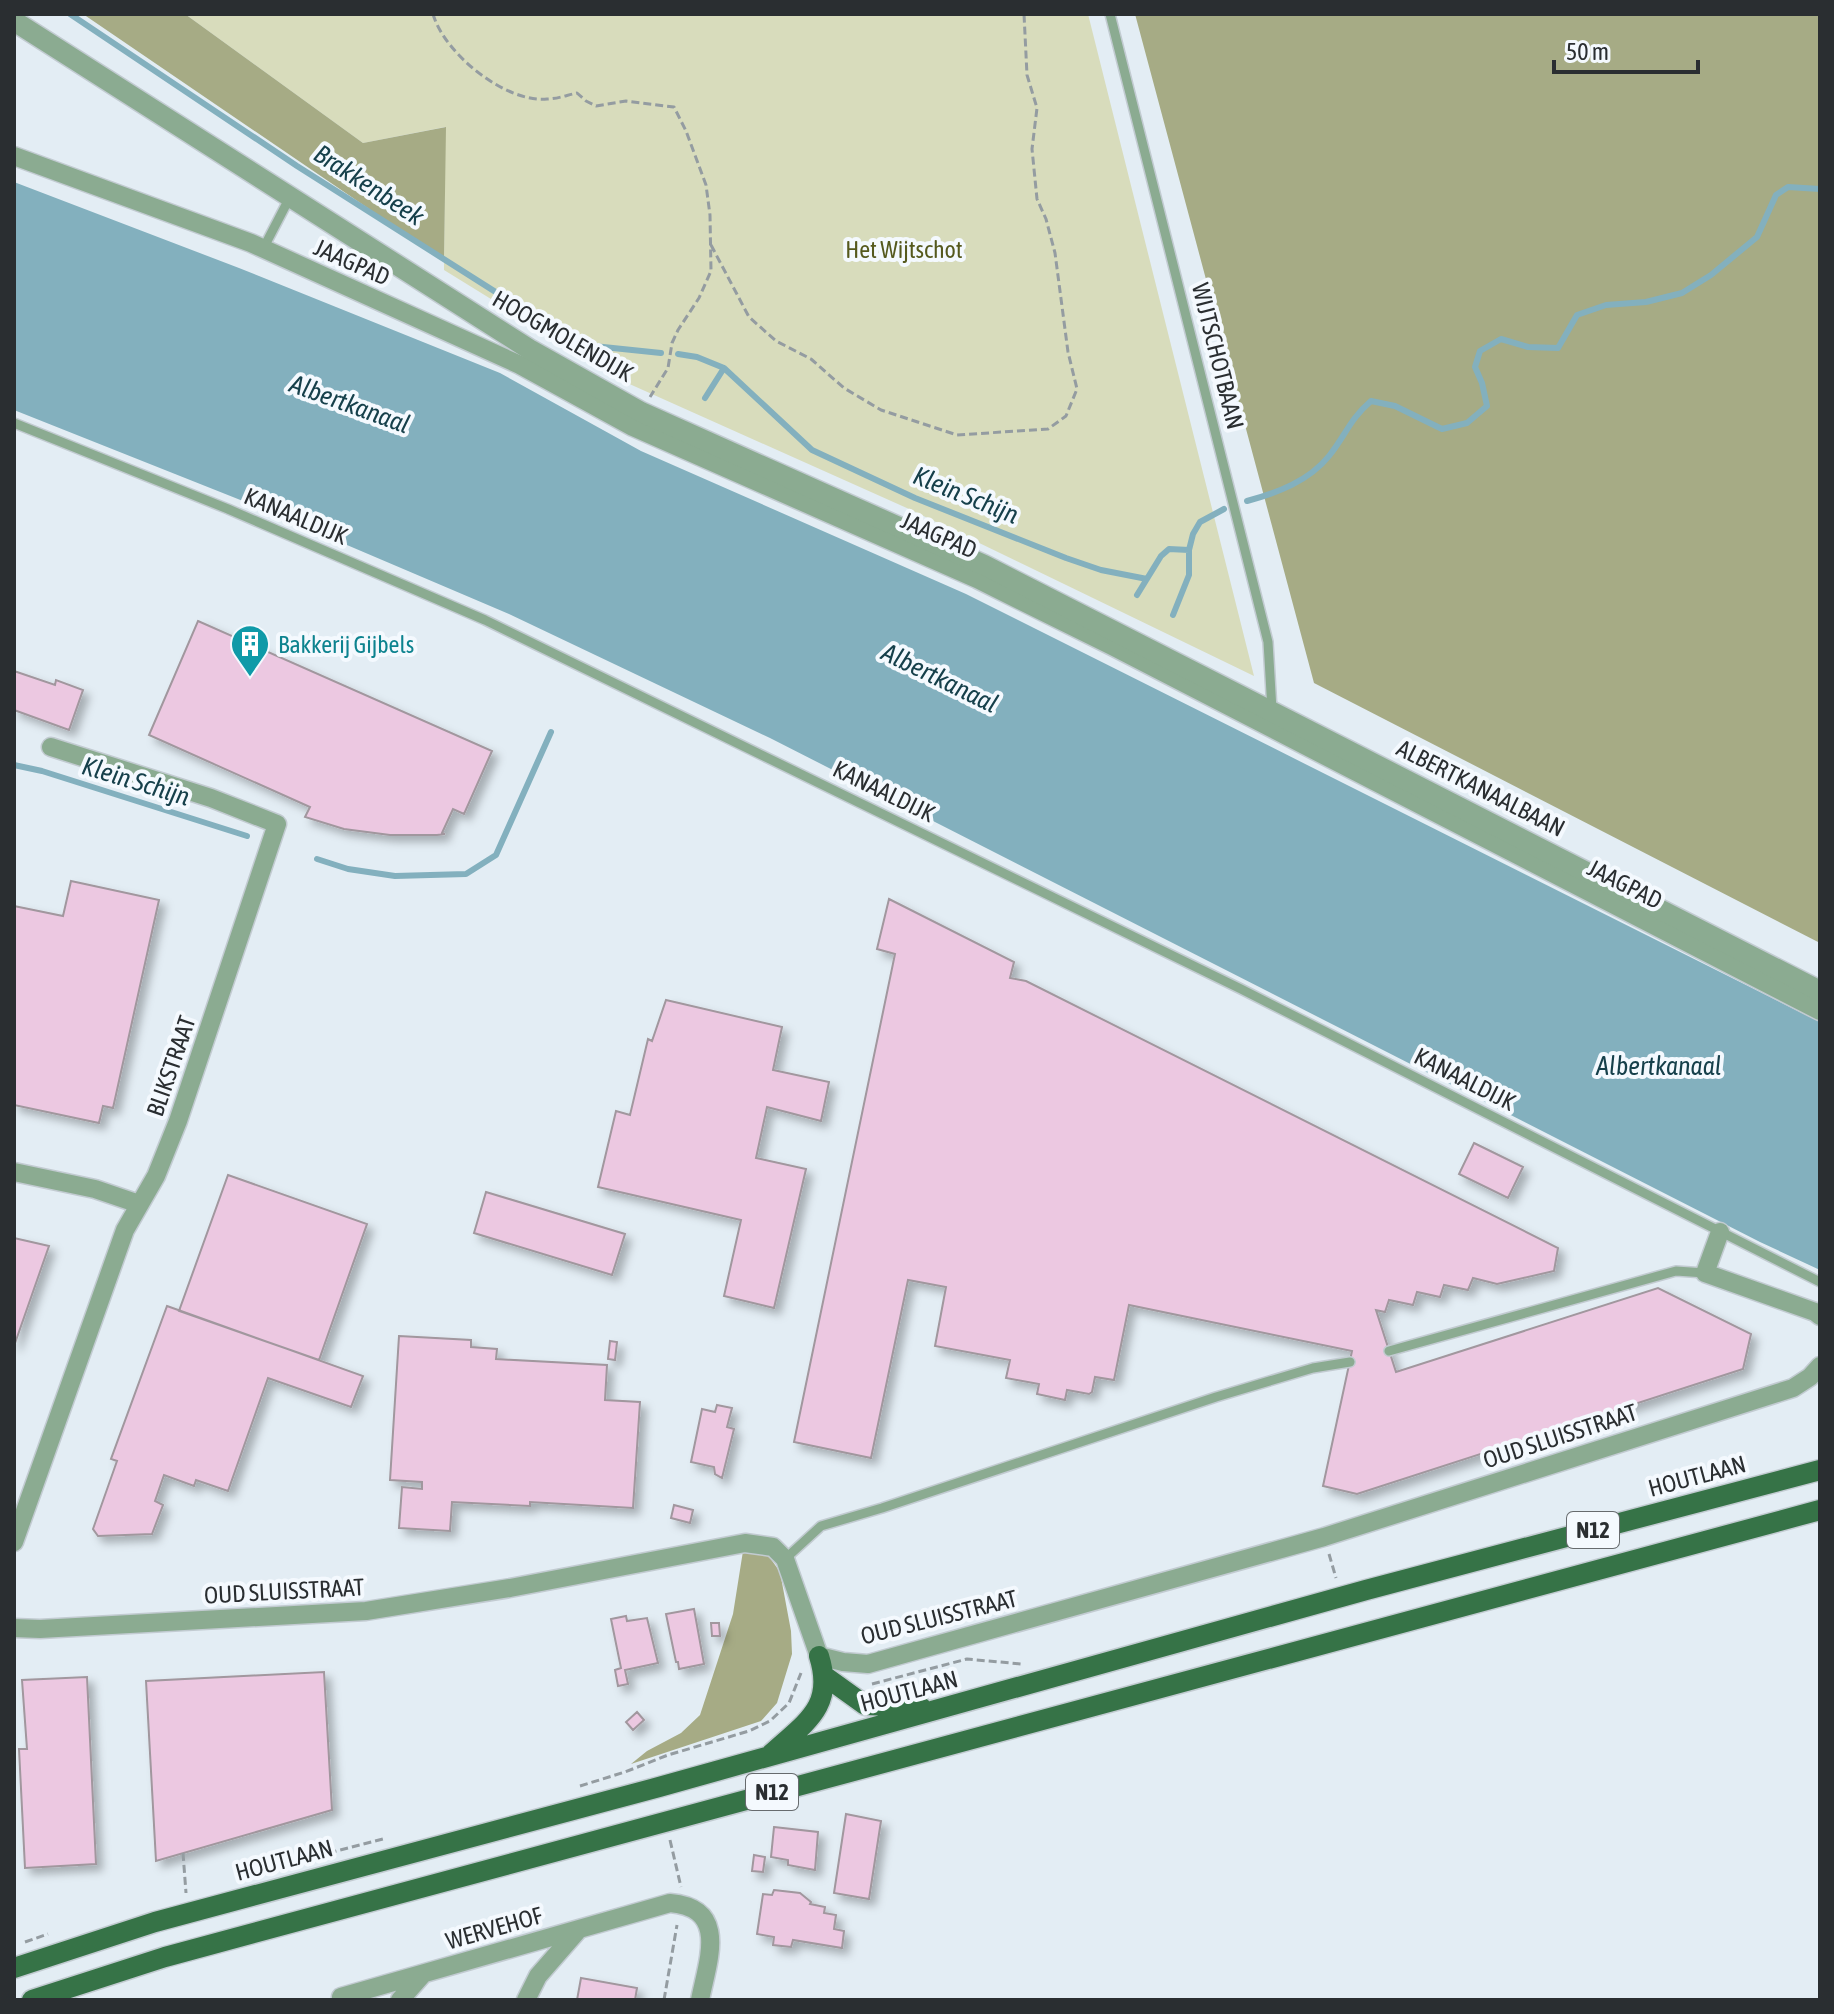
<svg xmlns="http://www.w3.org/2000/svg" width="1834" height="2014" viewBox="0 0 1834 2014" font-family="'Asap Condensed',sans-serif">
	<defs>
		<filter id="shadow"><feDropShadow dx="6" dy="6" stdDeviation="4" flood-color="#0004"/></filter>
	</defs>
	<rect width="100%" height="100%" fill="#e3edf4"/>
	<path fill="#d8dcbc" d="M185,14H1088L1254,676L909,509L625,382L444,270L445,127L363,143Z"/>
	<path fill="#a6ab85" d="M83,14H185L363,143L446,127L444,260Z
		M1135,14H1820V943L1314,683Z
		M743,1551L768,1555L780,1572L791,1631L792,1654L777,1703L761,1721L631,1764L647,1751L681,1733L700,1715L733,1614Z"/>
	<path fill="#83b0be" d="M14,182L239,268L500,373L641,451L966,594L1820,1022V1270L1760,1242L770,738L509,614L253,505L14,410Z"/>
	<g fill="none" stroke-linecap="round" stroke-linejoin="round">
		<path stroke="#83b0be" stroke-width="6" d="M70,14L297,166L565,336L584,345L661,353
			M678,354L697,357L724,368
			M705,398L724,368L812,450L915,498L1066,558L1101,570L1147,579
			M1247,501C1277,493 1309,481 1329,456C1346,435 1349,420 1371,401L1395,406L1442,429L1467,423L1487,406L1482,383L1475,367L1480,351L1501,339L1528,347L1558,348L1577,315L1606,305L1646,302L1682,293L1711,275L1757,237L1776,195L1788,187L1820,189
			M1137,595L1161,556L1169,549L1189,550
			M1173,615L1189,575V550L1193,534L1200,522L1224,509
			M14,765L42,771L247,836
			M317,859L348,869L395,876L466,874L496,855L551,732"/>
	</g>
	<path fill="#ecc8e1" stroke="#a1979e" stroke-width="2" filter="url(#shadow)" d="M198,621L492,751L464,814L453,809L442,833L445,834L437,835H390L344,829L305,817L310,807L149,735Z
		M14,671L55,685L56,680L83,690L69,730L14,710Z
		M71,881L159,900L113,1108L103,1106L99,1123L14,1105V906L63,916Z
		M889,899L1014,962L1010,978L1026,981L1558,1248L1554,1271L1497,1284L1473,1278L1468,1290L1444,1285L1440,1297L1417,1292L1413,1305L1389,1300L1385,1312L1376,1310L1396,1372L1658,1288L1751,1334L1743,1369L1357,1494L1323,1486L1352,1351L1129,1305L1114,1380L1095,1377L1092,1392L1089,1394L1067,1390L1065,1400L1037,1394L1039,1384L1006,1378L1010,1360L935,1346L946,1287L908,1280L871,1458L794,1442L895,954L877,949Z
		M666,1000L782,1027L773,1070L829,1082L821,1121L767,1107L756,1158L806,1169L774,1308L724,1296L741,1220L598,1187L616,1111L630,1115L648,1039L652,1041Z
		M1474,1143L1523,1167L1508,1198L1459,1174Z
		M228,1175L367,1224L319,1360L179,1311Z
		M486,1192L625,1234L612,1275L474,1233Z
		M14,1238L49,1246L14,1346Z
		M167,1306L363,1376L351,1407L268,1378L228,1491L196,1480L194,1486L164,1475L155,1501L163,1505L152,1534L98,1536L93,1529L117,1461L111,1459Z
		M399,1336L471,1340V1347L497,1349L496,1359L607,1365L605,1400L640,1402L633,1508L530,1502V1506L452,1502L450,1531L399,1528L402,1487L422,1489V1482L390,1480Z
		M610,1341L617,1342L615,1360L608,1359Z
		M717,1405L732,1408L727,1427L734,1429L722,1478L715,1474L714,1467L691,1462L702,1409L715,1412Z
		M674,1505L693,1510L690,1523L671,1518Z
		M694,1609L704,1664L679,1669L678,1662H676L666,1614Z
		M626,1616L627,1621L647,1618L658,1663L625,1670L628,1684L618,1686L615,1670L621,1668L611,1619Z
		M711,1623H719L720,1636H712Z
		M324,1672L332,1810L156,1861L146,1681Z
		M87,1677L96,1864L25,1868L19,1749H27L22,1680Z
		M637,1712L644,1720L633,1730L626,1722Z
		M846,1814L881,1821L869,1899L834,1893Z
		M774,1827L818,1832L815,1870L788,1865V1860L771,1857Z
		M754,1855L765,1857L763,1872L752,1871Z
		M774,1890L800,1893L811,1902L810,1904L825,1907L824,1913L836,1915L834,1929L844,1931L842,1948L793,1940L791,1947L773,1945L774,1937L757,1934L763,1894L772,1895Z
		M581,1978L637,1988L635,2000H577Z"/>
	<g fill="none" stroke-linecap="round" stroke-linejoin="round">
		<defs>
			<path id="service" d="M1110,14L1268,642L1272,710
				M263,249L290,197
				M14,423L228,509L485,620L1241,989L1820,1282
				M1389,1351L1676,1271L1705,1273
				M785,1559L821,1526L882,1508L1216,1397L1313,1368L1350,1362"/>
			<path id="minor" d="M14,156L251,243L520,365L633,427L977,579L1112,646L1820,1011
				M14,1172L95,1189L139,1204
				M1720,1232L1705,1273L1815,1312L1820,1316
				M14,1542L125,1230L156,1176L178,1121L277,824L211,798L51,747
				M14,1628L40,1629L366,1611L510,1588L745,1543L773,1547L785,1559L819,1656L843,1662L868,1664L1324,1537L1793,1388L1810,1377L1820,1366
				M341,1997L670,1903C729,1908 708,1960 700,2000
				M400,2000L423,1974
				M526,2000L538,1976L579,1929"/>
			<path id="tertiary" d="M14,21L529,349L641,412L984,565L1820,991"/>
			<path id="primary" d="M826,1677L865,1705L921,1707
				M771,1754C806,1722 835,1707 819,1656
				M14,1968L155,1922L659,1787L1366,1590L1820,1470
				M32,2000L165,1957L1820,1510"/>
		</defs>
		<use href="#service" stroke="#c2cbd1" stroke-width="12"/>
		<use href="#minor" stroke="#c2cbd1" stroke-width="21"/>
		<use href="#tertiary" stroke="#c2cbd1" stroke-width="23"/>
		<use href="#primary" stroke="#c2cbd1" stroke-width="23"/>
		<path stroke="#949ca1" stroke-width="3" stroke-dasharray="8 4" stroke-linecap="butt" d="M433,14C444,53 505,103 547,99C557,99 567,95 577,93L586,101L596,106L626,101L674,107L686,131L706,185L710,215L711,271L699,298L678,330L672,343L668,368L650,397
			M711,245L749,317L776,341L811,359L844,388L881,410L957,435L1048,429L1066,416L1077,389L1068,352L1055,253L1046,219L1037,199L1032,149L1037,108L1027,75L1024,14
			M1329,1554L1336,1578
			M872,1684L967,1659L1021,1664
			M580,1786L625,1772L668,1755L749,1731L770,1721L789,1703L801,1673
			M670,1840L681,1887
			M183,1853L186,1893
			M317,1856L383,1839
			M25,1942L48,1934
			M664,2000L677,1925"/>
		<use href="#service" stroke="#8bab91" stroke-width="9"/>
		<use href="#minor" stroke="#8bab91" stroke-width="18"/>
		<use href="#tertiary" stroke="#8bab91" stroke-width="20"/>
		<use href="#primary" stroke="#367347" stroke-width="20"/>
	</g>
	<defs>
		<symbol id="building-pin" viewBox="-11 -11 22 30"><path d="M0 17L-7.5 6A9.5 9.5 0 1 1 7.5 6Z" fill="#0f9aa8" stroke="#f4f9fe"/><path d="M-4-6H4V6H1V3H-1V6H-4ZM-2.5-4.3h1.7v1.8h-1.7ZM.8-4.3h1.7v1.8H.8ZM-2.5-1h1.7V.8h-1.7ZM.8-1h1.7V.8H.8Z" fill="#fff"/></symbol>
	</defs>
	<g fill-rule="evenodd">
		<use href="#building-pin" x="228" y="622" width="44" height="60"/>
	</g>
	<g text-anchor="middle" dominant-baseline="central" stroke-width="8" stroke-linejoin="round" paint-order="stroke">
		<g fill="#f4f9fe" stroke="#676b6e" stroke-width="2">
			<rect x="1567" y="1512" width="52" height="36" rx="6"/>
			<rect x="746" y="1774" width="52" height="36" rx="6"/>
		</g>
		<g font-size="22" font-weight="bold" fill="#2a2e31">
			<text x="1593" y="1530">N12</text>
			<text x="772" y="1792">N12</text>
		</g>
		<g font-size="24" fill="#55591d" stroke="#f4f9fe">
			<text x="904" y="249">Het Wijtschot</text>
		</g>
		<g font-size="24" fill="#2a2e31" stroke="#f4f9fe">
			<text transform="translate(352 262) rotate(24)">JAAGPAD</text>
			<text transform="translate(563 336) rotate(30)">HOOGMOLENDIJK</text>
			<text transform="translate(1218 356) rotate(76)">WIJTSCHOTBAAN</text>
			<text transform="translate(296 516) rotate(23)">KANAALDIJK</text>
			<text transform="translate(939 535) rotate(24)">JAAGPAD</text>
			<text transform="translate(1481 788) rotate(27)">ALBERTKANAALBAAN</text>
			<text transform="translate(884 791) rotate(26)">KANAALDIJK</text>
			<text transform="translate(1625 884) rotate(27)">JAAGPAD</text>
			<text transform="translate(171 1066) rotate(-71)">BLIKSTRAAT</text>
			<text transform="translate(1465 1079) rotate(27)">KANAALDIJK</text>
			<text transform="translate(1560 1436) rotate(-18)">OUD SLUISSTRAAT</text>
			<text transform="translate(1697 1476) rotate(-15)">HOUTLAAN</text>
			<text transform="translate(284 1591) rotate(-3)">OUD SLUISSTRAAT</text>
			<text transform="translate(939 1617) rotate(-14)">OUD SLUISSTRAAT</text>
			<text transform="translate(909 1691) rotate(-15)">HOUTLAAN</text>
			<text transform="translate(284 1860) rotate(-15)">HOUTLAAN</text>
			<text transform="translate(494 1928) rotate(-16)">WERVEHOF</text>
		</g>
		<g font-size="24" fill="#0d838f" stroke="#f4f9fe" text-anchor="start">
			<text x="278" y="644">Bakkerij Gijbels</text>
		</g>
		<g font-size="26" font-style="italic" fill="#16404b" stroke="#f4f9fe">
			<text transform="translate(369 185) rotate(33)">Brakkenbeek</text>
			<text transform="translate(350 404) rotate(20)">Albertkanaal</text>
			<text transform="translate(966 495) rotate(22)">Klein Schijn</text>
			<text transform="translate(940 678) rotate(26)">Albertkanaal</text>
			<text transform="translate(136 781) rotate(17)">Klein Schijn</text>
			<text x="1659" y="1066">Albertkanaal</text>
		</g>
	</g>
	<rect width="1834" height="2014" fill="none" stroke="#2a2e31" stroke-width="32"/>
	<path d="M1554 60v12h144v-12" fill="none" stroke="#2a2e31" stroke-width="4"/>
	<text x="1566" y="60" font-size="24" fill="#2a2e31" stroke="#f4f9fe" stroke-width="6" paint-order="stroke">50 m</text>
</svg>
